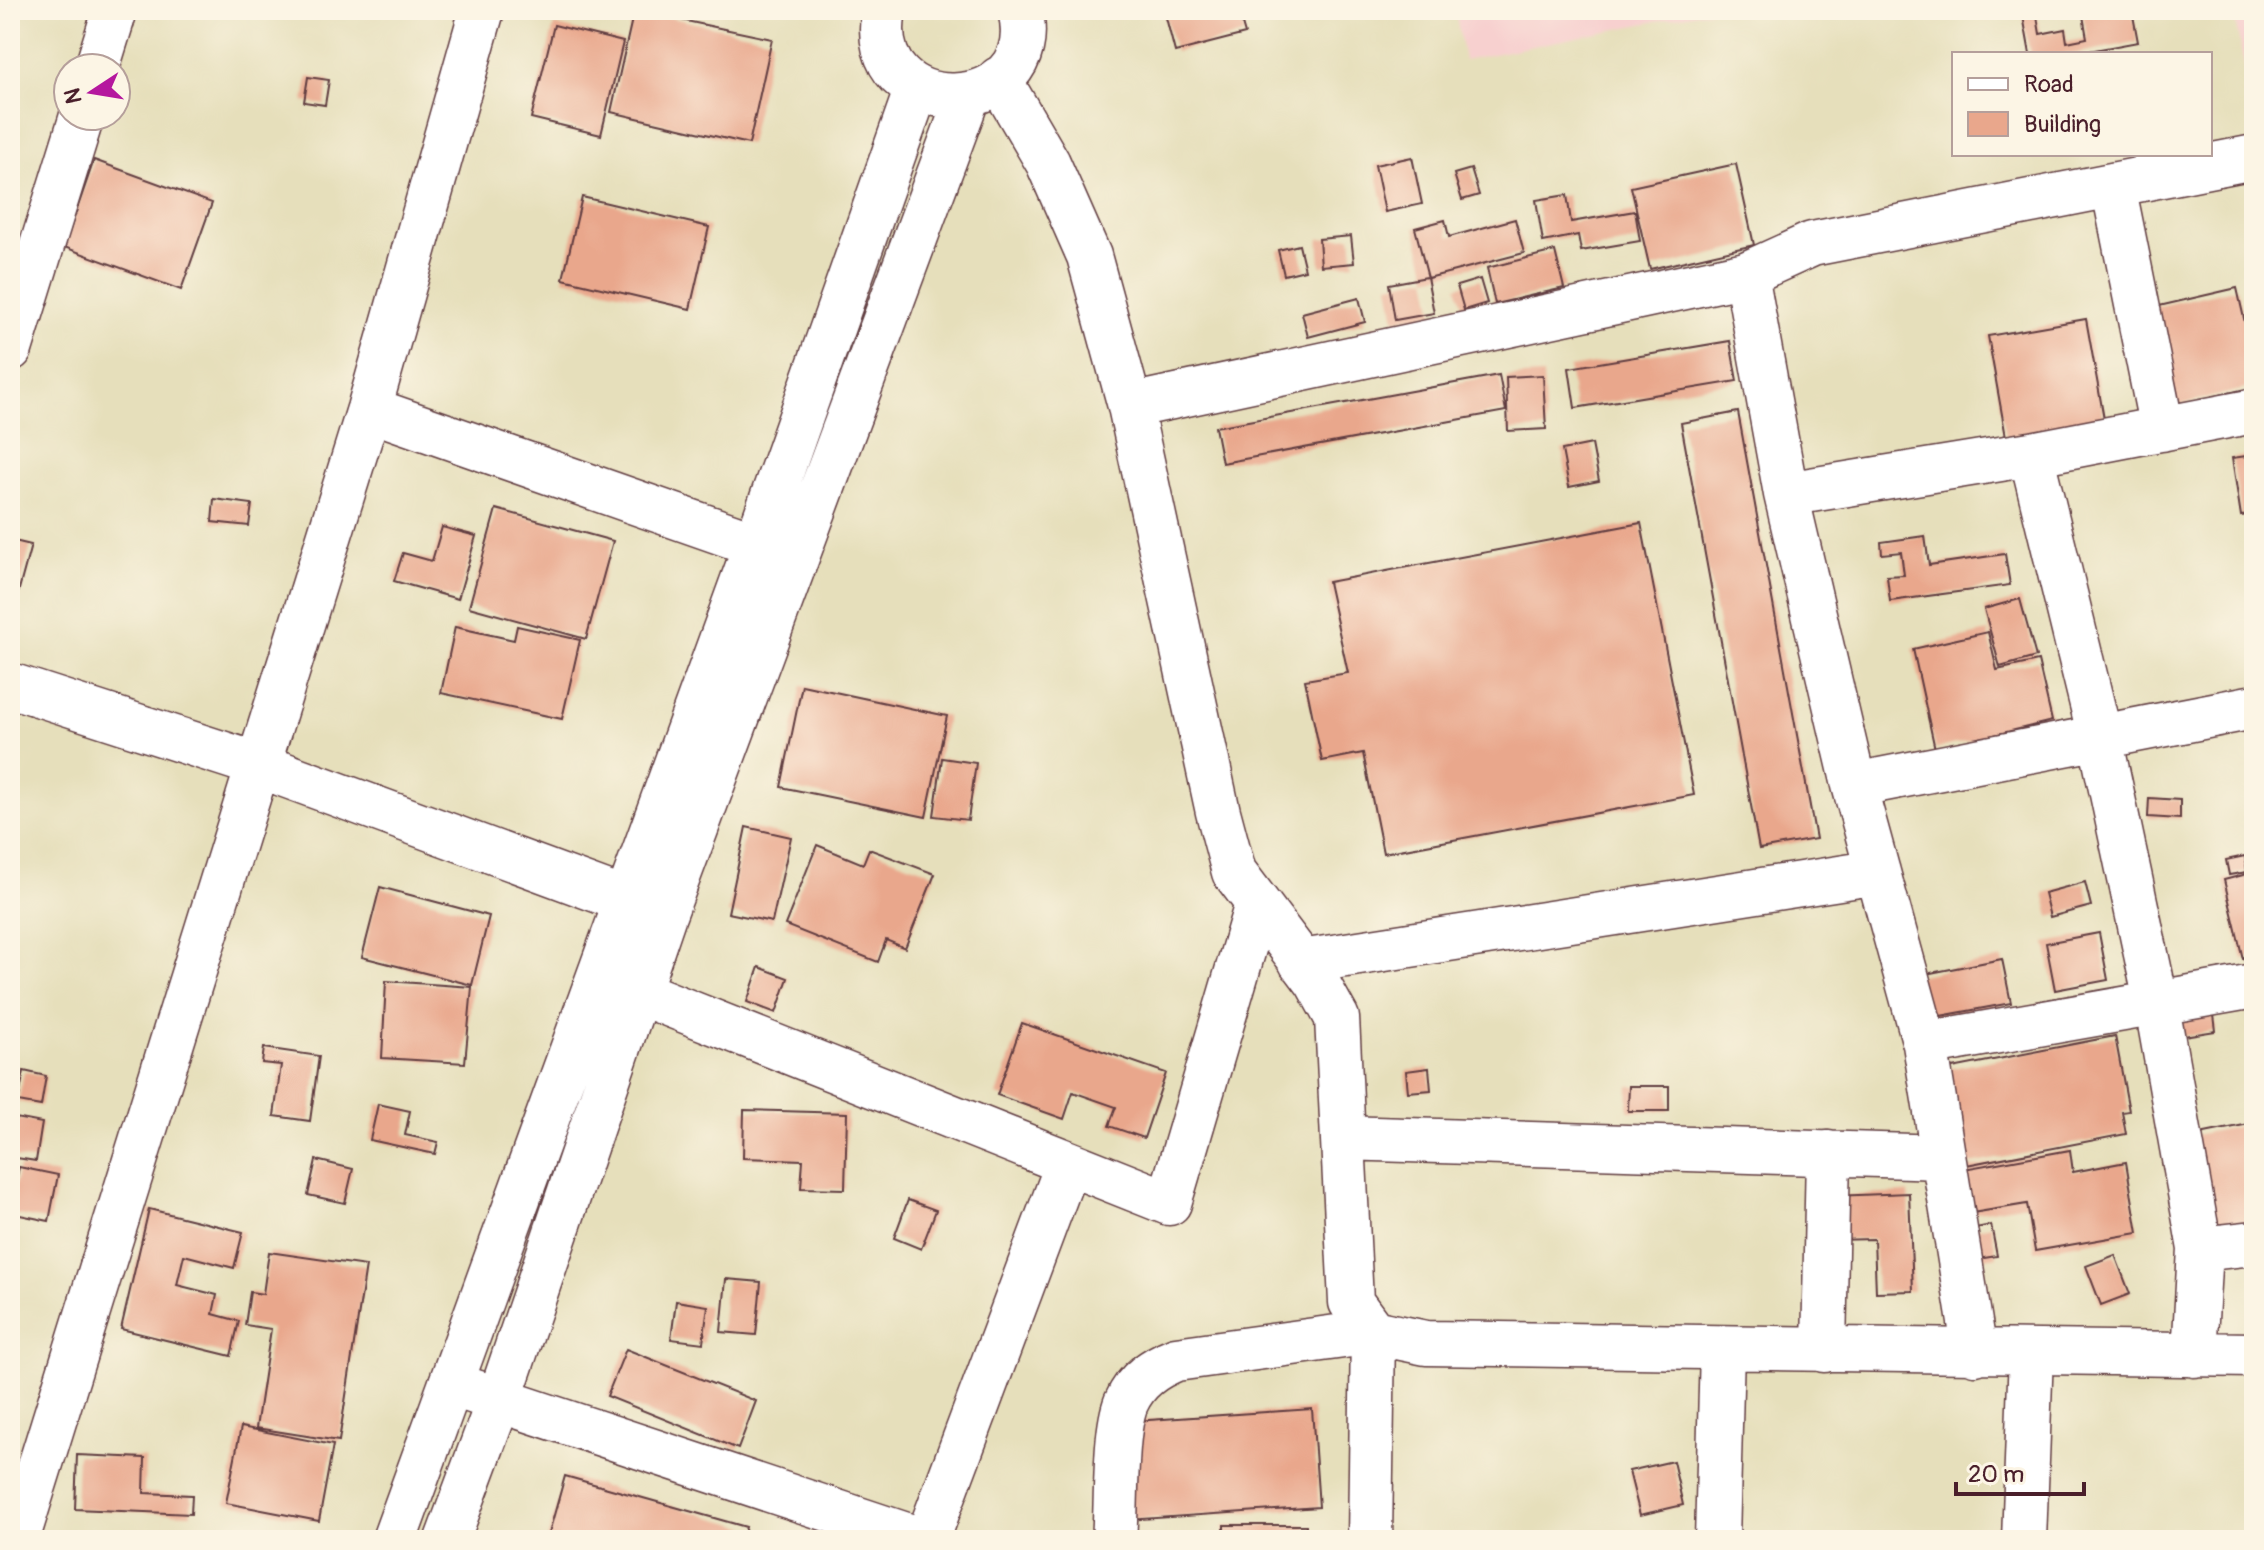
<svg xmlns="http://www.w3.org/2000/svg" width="2264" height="1550" viewBox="0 0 2264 1550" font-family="Pangolin,sans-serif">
	<rect width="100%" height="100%" fill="#fcf5e5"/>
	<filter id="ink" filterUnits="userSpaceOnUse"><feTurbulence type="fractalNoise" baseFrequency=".0125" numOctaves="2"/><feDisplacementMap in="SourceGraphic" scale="16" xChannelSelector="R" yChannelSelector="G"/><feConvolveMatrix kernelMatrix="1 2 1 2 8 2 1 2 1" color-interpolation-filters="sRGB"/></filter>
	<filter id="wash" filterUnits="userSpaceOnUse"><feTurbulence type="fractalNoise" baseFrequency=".006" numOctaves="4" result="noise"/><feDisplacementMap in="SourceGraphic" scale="32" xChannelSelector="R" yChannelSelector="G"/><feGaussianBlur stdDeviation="1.8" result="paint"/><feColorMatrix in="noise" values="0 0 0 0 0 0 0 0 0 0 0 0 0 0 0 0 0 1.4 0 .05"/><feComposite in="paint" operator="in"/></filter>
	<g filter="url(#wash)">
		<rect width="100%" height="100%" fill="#e6dfbb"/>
		<path fill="#f7d0cf" d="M1455,10H1712L1464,60Z
			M2233,10H2254V114Z"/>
		<g id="blocks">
			<path fill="#e9a78c" d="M634,10L772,39L749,144L611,112Z
				M1164,10H1238L1245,34L1175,52Z
				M2022,10H2036L2040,34L2065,29L2067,42L2087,38L2082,10H2132L2138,42L2073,54H2030Z
				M554,25L623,42L601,135L531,118Z
				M308,77L329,80L325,105L304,102Z
				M1412,157L1422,204L1385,212L1375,165Z
				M94,160L212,203L181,290L64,247Z
				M1736,164L1754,245L1650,269L1631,187Z
				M1471,169L1479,195L1462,200L1454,174Z
				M1567,195L1571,222L1635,211L1640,241L1581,251L1578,235L1543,242L1536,200Z
				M582,197L709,227L690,309L563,279Z
				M1515,219L1524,253L1428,278L1415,228L1445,220L1449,237Z
				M1351,236L1354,263L1321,266L1319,239Z
				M1299,245L1305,270L1284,275L1278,250Z
				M1555,251L1564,288L1495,304L1487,268Z
				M1427,277L1434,313L1395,320L1389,284Z
				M1480,279L1487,303L1464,310L1457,286Z
				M2237,288L2248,336L2254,334V387L2156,410L2133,312Z
				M1359,298L1365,322L1308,337L1302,313Z
				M2086,319L2104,419L2006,437L1988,336Z
				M1730,341L1737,381L1575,408L1569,368Z
				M1499,375L1506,411L1222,463L1215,427Z
				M1543,375L1546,429L1508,431L1506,377Z
				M1738,412L1816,839L1759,849L1681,423Z
				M1592,444L1599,481L1569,487L1562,450Z
				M2254,455V514L2241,516L2232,458Z
				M214,499L252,504L249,526L212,522Z
				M496,509L613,541L586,639L469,607Z
				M1641,523L1694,795L1383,853L1363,753L1322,761L1305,680L1348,673L1328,582Z
				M442,527L476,536L458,599L394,581L403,553L432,561Z
				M1925,536L1929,565L2005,554L2010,585L1890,601L1887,576L1904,575L1901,552L1882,554L1881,542Z
				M10,540L31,545L11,619H10Z
				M2020,599L2036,657L2000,667L1984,609Z
				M517,626L580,640L562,719L441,693L455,627L514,640Z
				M1988,632L1997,670L2038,661L2052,721L1935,749L1913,649Z
				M802,685L947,716L926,817L781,787Z
				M942,758L976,763L968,820L934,816Z
				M2149,798L2180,800V819L2148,817Z
				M746,827L791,837L772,922L728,913Z
				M817,845L863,864L869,849L935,874L905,948L886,940L878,962L785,925Z
				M2254,851V956L2243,959L2224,880L2251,873L2246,853Z
				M2245,856L2247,872L2229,875L2226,860Z
				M2085,882L2091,906L2050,917L2044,893Z
				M380,887L489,916L472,985L362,957Z
				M2099,933L2108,980L2055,990L2046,943Z
				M2002,959L2011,1003L1913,1021L1905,978Z
				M759,967L788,978L776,1013L747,1002Z
				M386,981L472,987L465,1063L382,1058Z
				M2214,1015L2216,1031L2183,1036L2180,1021Z
				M1022,1023L1166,1073L1144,1138L1109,1126L1116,1107L1073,1092L1064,1119L997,1095Z
				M2115,1036L2129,1111L2122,1112L2126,1134L1956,1167L1937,1071Z
				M264,1048L319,1056L310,1121L274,1116L281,1065L262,1063Z
				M1429,1068L1431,1090L1408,1092L1406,1071Z
				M24,1071L46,1076L41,1106L18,1102Z
				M1629,1086H1669V1111H1628Z
				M378,1104L410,1111L405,1135L438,1142L435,1154L370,1140Z
				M744,1110L847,1113L845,1189L801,1188L803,1160L743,1158Z
				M10,1117L42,1123L36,1161L10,1157Z
				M2254,1123V1221L2189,1234L2170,1140Z
				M2070,1150L2073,1172L2126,1162L2138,1233L2035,1251L2027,1204L1966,1214L1958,1170Z
				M316,1160L353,1169L345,1203L308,1195Z
				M19,1167L58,1175L49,1221L10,1213V1183L15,1185Z
				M1909,1193L1913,1291L1876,1292L1874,1239L1834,1240L1833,1196Z
				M908,1200L936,1210L921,1249L894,1238Z
				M149,1209L243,1232L234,1268L184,1255L177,1285L217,1295L213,1314L239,1321L231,1356L121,1329Z
				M1991,1225L1997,1256L1971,1260L1966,1230Z
				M269,1252L366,1266L339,1441L256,1428L271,1329L245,1325L250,1292L263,1294Z
				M2115,1255L2130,1294L2101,1305L2086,1266Z
				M726,1279L761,1282L756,1335L721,1332Z
				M676,1301L708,1306L703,1343L671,1339Z
				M626,1349L756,1401L738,1449L607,1396Z
				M1312,1409L1319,1507L1127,1520L1120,1422Z
				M241,1427L333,1445L319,1521L226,1503Z
				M77,1455L145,1458L144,1493L192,1495L191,1514L75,1509Z
				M1673,1461L1683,1505L1640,1515L1629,1471Z
				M565,1476L746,1527L742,1540H547Z
				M1224,1525H1306V1540H1224Z"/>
		</g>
	</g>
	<g filter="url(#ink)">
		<use href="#blocks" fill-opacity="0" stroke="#613c41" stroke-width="2"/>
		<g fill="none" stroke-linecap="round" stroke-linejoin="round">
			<defs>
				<path id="minor" d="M97,68L115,10
					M999,79L1048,163L1089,256L1130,406L1218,812L1234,872L1317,982L1337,1018L1351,1302L1373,1332L1426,1343L2254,1355
					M2113,185L2162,429
					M1746,274L1786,494L1854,785L1925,1044L1975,1353
					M10,349L82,116
					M1130,406L1746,274L1812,244L2254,157
					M369,409L792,557
					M2031,454L2100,737L2156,1001L2200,1249L2194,1355
					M1786,494L2031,454L2254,411
					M10,685L258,765L662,914
					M1854,785L2254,707
					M1301,962L1878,872
					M638,992L1169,1203L1257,904
					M1925,1044L2254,986
					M1343,1138L1943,1157
					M2200,1249L2254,1243
					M1824,1350L1828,1153
					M451,1384L921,1540
					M17,1540L369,409L482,10
					M927,1540L1068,1163
					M1114,1540C1117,1505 1114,1433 1126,1403C1136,1380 1154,1368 1176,1359L1373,1332L1370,1540
					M1717,1540L1722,1349
					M2024,1540L2031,1354"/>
				<path id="major" d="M884,10C861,128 1048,120 1020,10
					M394,1540L756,544L917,88
					M447,1540L499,1400L664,915L968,96"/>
			</defs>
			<use href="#minor" stroke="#613c41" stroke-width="47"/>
			<use href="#major" stroke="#613c41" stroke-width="47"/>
			<use href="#minor" stroke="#fff" stroke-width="44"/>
			<use href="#major" stroke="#fff" stroke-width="44"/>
		</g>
	</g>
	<rect width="2264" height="1550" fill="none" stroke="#fcf5e5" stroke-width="40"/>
	<rect x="1952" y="52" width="260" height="104" fill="#fcf5e5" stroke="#b59f9b" stroke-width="2"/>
	<rect x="1968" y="78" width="40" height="12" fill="#ffffff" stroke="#b59f9b" stroke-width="2"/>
	<text x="2024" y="92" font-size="24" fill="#4a1f2b">Road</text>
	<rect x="1968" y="112" width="40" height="24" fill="#e9a78c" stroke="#b59f9b" stroke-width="2"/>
	<text x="2024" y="132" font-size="24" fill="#4a1f2b">Building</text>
	<g transform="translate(92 92) rotate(258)"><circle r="38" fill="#fcf5e5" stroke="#b59f9b" stroke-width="2"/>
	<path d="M0-6L14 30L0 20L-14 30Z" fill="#b5179e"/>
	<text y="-12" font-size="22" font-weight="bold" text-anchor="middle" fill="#4a1f2b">N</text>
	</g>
	<path d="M1956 1482v12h128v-12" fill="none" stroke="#4a1f2b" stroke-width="4"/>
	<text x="1968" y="1482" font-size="24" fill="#4a1f2b" stroke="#fcf5e5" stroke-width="6" paint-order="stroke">20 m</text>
</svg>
